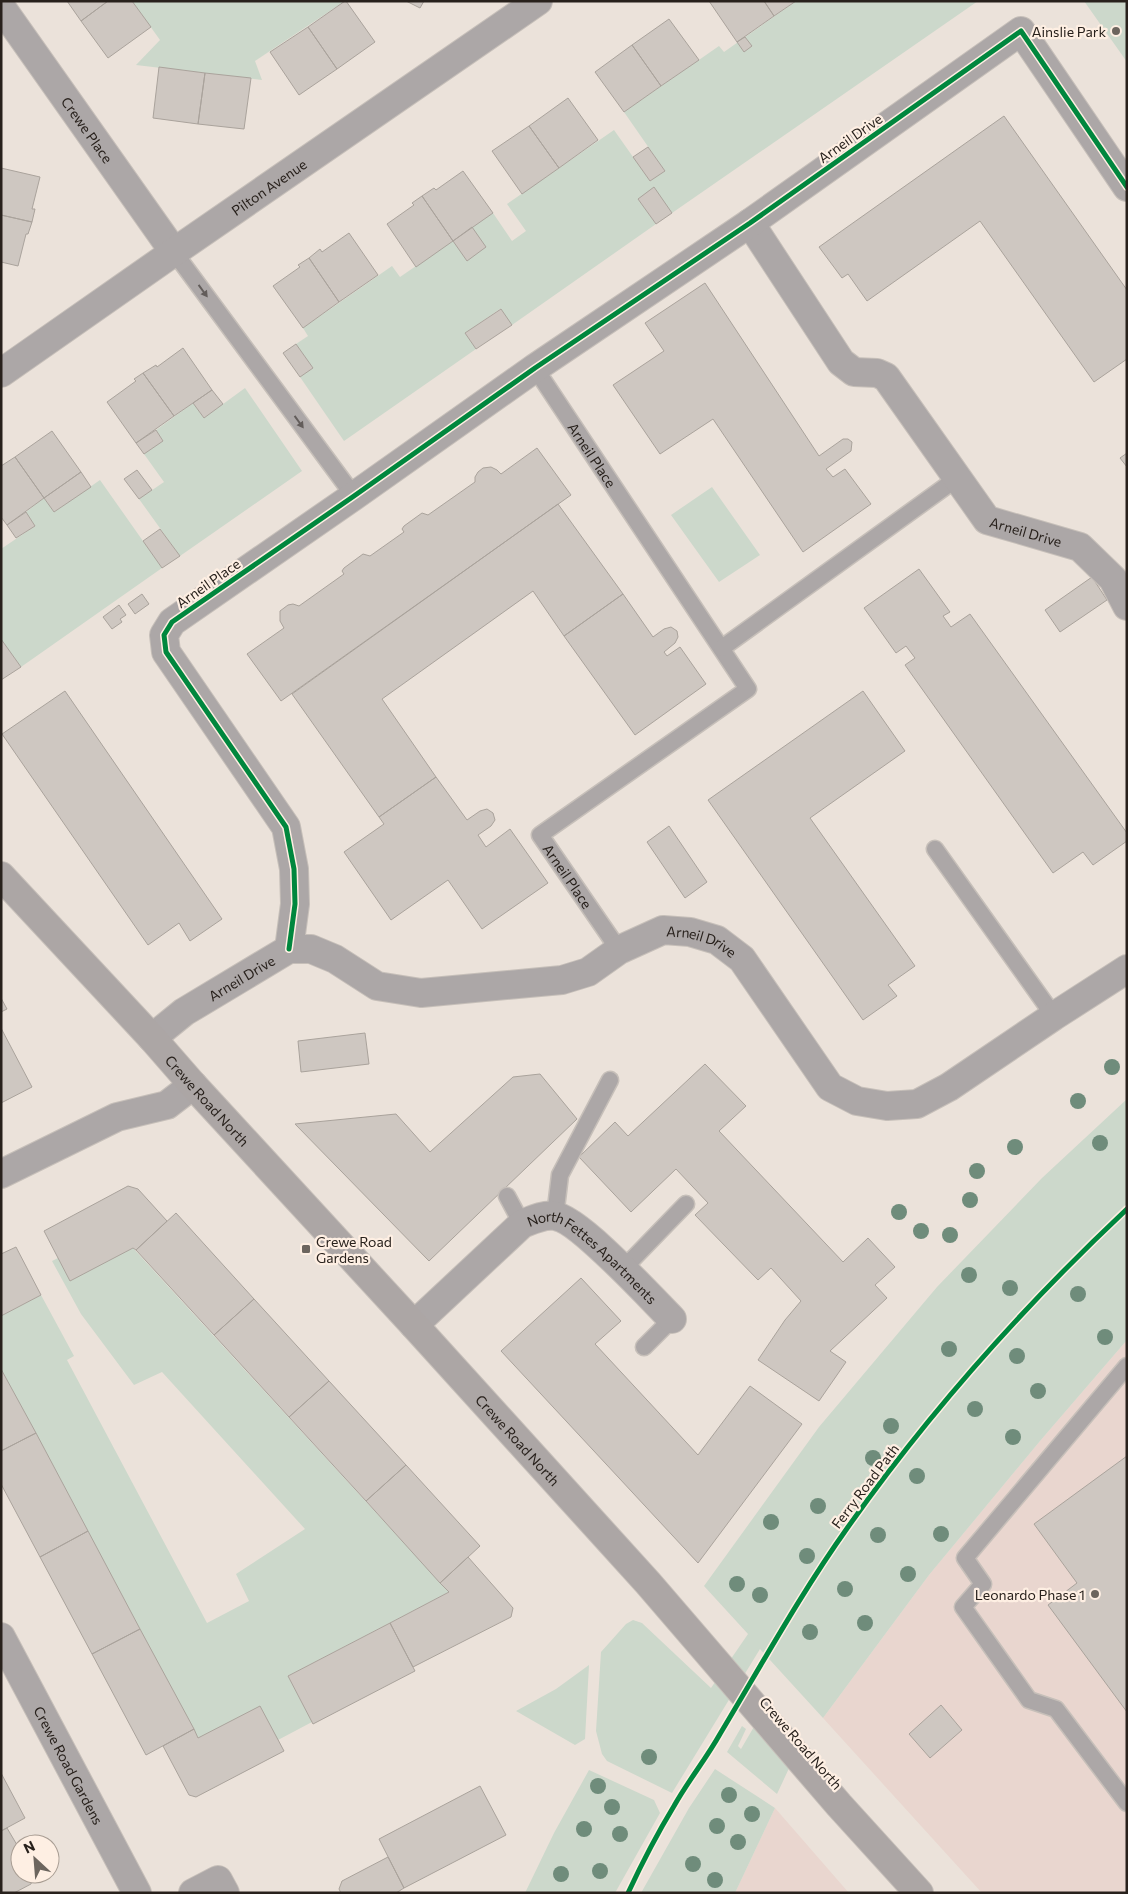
<svg xmlns="http://www.w3.org/2000/svg" width="1128" height="1894" viewBox="0 0 1128 1894" font-family="Commissioner,sans-serif">
	<rect width="100%" height="100%" fill="#ebe2da"/>
	<path fill="#e9d6cf" d="M1127,1340V1893H982L823,1718L929,1575L1040,1441Z
		M775,1808L849,1893H735Z"/>
	<path fill="#ccd8cb" d="M132,1H345L255,61L262,80L136,65L160,40Z
		M796,1H978L672,213L654,188L638,199L656,224L512,325L500,309L465,333L476,349L344,441L300,377L313,368L296,344L308,336L303,328L392,266L400,277L493,213L512,241L526,231L507,204L614,130L650,181L665,171L624,112L719,46L724,52Z
		M1084,1H1127V62Z
		M245,388L302,471L180,556L139,499L164,482L144,454L163,441L156,430L193,403L204,418Z
		M100,480L162,568L21,667L1,639V549L35,526L26,512L44,498L54,512Z
		M712,487L760,555L719,582L671,515Z
		M1127,1099V1340L1040,1441L929,1575L823,1718L760,1649L672,1793L607,1761L602,1754L596,1731L601,1652L626,1624L633,1620L642,1623L711,1688L748,1634L704,1586L819,1427L937,1287L1042,1178Z
		M133,1248L449,1592L288,1676L312,1722L278,1740L198,1738L1,1369V1316L41,1295L74,1356L67,1360L207,1623L249,1601L236,1574L305,1529L162,1372L134,1385L81,1314L52,1261L58,1258Z
		M589,1665L585,1739L575,1745L516,1711L556,1689Z
		M755,1725L791,1764L777,1794L727,1752L742,1726L746,1729L738,1746L741,1749Z
		M715,1769L775,1808L735,1893H641L689,1808Z
		M589,1770L654,1800L660,1813L615,1893H525L554,1833Z"/>
	<path fill="#cec7c1" stroke="#aaa39c" d="M67,1H108L81,21Z
		M108,1H132L151,27L108,58L81,21Z
		M345,1H346L375,42L337,69L308,27Z
		M406,1H424L420,8Z
		M709,1H764L774,16L737,42Z
		M764,1H796L774,16Z
		M669,19L699,60L661,86L632,45Z
		M308,27L337,69L299,95L270,52Z
		M745,37L752,46L744,52L737,42Z
		M632,45L661,86L624,112L595,72Z
		M159,67L205,73L198,124L153,118Z
		M205,73L251,78L244,129L198,124Z
		M568,98L598,140L559,168L529,126Z
		M1004,116L1127,290V359L1094,382L980,221L867,301L848,274L842,278L819,247Z
		M529,126L559,168L522,194L492,151Z
		M648,147L665,171L650,181L633,157Z
		M1,168L40,177L32,209H35L32,222L1,215Z
		M463,171L493,213L453,241L422,196L434,188L436,190Z
		M654,187L672,213L656,224L638,199Z
		M422,196L453,241L416,267L387,224L414,205L412,203Z
		M1,215L32,222L28,234H26L18,266L1,262Z
		M472,227L486,247L467,261L453,241Z
		M349,233L378,275L339,302L309,258L320,249L322,252Z
		M309,258L339,302L303,328L273,286L300,267L298,265Z
		M705,283L819,456L843,439H848L852,442L851,451L826,469L833,477L845,469L871,504L803,552L713,419L660,454L613,385L664,351L645,323Z
		M501,309L512,325L476,349L465,333Z
		M296,344L313,368L300,377L283,353Z
		M183,348L212,390L174,416L143,373L156,365L157,367Z
		M143,373L174,416L136,443L107,402L136,381L134,379Z
		M212,390L223,404L204,418L193,403Z
		M156,430L163,441L144,454L136,443Z
		M52,431L81,472L44,498L15,457Z
		M537,448L571,495L281,701L247,654L284,628L280,621V611L288,605L293,604L299,606L344,574L342,571L344,568L363,554L370,556L404,532L402,529L404,526L422,513L428,515L475,482V477L478,472L483,468L491,467L497,470L501,474Z
		M1127,453V467L1120,458Z
		M15,457L44,498L7,525L1,517V466Z
		M137,470L152,490L139,499L124,479Z
		M81,472L91,487L54,512L44,498Z
		M558,504L623,594L564,636L533,591L382,699L436,777L379,817L292,694Z
		M26,512L35,526L16,538L7,525Z
		M160,529L180,556L162,568L143,541Z
		M919,569L950,612L943,616L951,627L970,614L1127,833V841L1093,865L1083,852L1053,873L905,665L915,658L906,646L896,653L864,608Z
		M1092,577L1107,600L1060,632L1045,610Z
		M142,594L149,604L135,614L128,604Z
		M623,594L653,637L664,629L671,627L677,631L678,637L675,643L664,652L667,656L680,647L706,684L635,735L564,636Z
		M119,605L126,615L120,619L122,622L112,629L103,617Z
		M1,639L21,667L1,680Z
		M65,691L222,919L190,941L179,923L148,945L2,734Z
		M863,691L905,751L810,818L915,966L888,985L897,996L863,1020L708,800Z
		M436,777L467,820L480,811L487,809L493,813L495,820L491,826L478,835L486,847L510,829L548,883L482,929L448,880L391,920L344,852L384,824L379,817Z
		M669,826L707,882L685,898L647,842Z
		M1,998L7,1009L1,1012Z
		M1,1028L32,1087L1,1103Z
		M365,1033L369,1064L301,1072L298,1041Z
		M705,1064L746,1106L719,1131L843,1262L868,1238L895,1267L875,1285L887,1298L830,1351L846,1362L819,1401L758,1360L785,1320L801,1301L771,1268L758,1280L695,1215L708,1203L676,1169L631,1212L579,1157L615,1122L628,1136Z
		M540,1074L577,1119L429,1261L295,1124L396,1114L430,1152L513,1077Z
		M128,1186L138,1189L167,1221L136,1250L133,1248L70,1281L44,1231Z
		M176,1213L254,1299L214,1335L136,1250Z
		M16,1247L41,1295L1,1316V1254Z
		M581,1278L621,1321L595,1344L698,1455L750,1386L802,1424L698,1563L501,1351Z
		M254,1299L329,1381L289,1417L214,1335Z
		M1,1369L36,1433L1,1451Z
		M329,1381L406,1465L366,1501L289,1417Z
		M36,1433L88,1531L40,1557L1,1484V1451Z
		M1127,1456V1712L1048,1605L1077,1583L1034,1524Z
		M406,1465L480,1546L440,1583L366,1501Z
		M88,1531L140,1629L92,1654L40,1557Z
		M468,1557L513,1608L511,1617L413,1667L390,1623L449,1592L440,1583Z
		M390,1623L415,1671L313,1724L288,1676Z
		M140,1629L194,1729L146,1755L92,1654Z
		M941,1705L962,1730L930,1758L909,1734Z
		M260,1706L284,1751L196,1797L189,1795L163,1746L194,1729L198,1738Z
		M1,1773L25,1818L1,1831Z
		M480,1786L506,1835L404,1888L379,1839Z
		M7,1828L20,1850V1874H34L31,1884L14,1893H1V1831Z
		M388,1857L404,1888L396,1893H341L339,1889L342,1881Z"/>
	<g fill="none" stroke-linecap="round" stroke-linejoin="round">
		<defs>
			<g id="lane">
				<path d="M174,252L354,496"/>
				<path id="s1" d="M535,368L748,689L540,835L619,950"/>
				<path d="M722,648L956,479"/>
				<path d="M935,849L1054,1016"/>
				<path d="M507,1196L522,1224"/>
				<path d="M555,1216L560,1175L610,1080"/>
				<path d="M623,1269L686,1204"/>
				<path d="M644,1347L672,1319"/>
				<path d="M1127,1366L965,1558L983,1584L963,1607L1029,1700L1056,1709L1127,1803"/>
			</g>
			<g id="street">
				<path id="s2" d="M1,7L174,252"/>
				<path id="s3" d="M750,223L841,362L854,372L877,373L886,377L987,520L1080,547L1113,579L1127,606"/>
				<path id="s4" d="M1,373L174,252L538,1"/>
				<path d="M289,949L295,904L294,869L286,827L166,652L164,635L172,622L354,496L535,368L750,223L1021,31L1127,187"/>
				<path id="s5" d="M152,1038L184,1012L289,949H311L335,959L377,986L421,993L562,980L588,972L619,950L663,930L690,932L717,940L742,959L830,1087L857,1101L887,1106L917,1104L949,1087L1054,1016L1127,969"/>
				<path d="M1,1174L117,1117L167,1105L193,1085"/>
				<path id="s6" d="M414,1325L522,1224C532,1220 544,1214 555,1216C579,1219 652,1299 672,1319"/>
				<path id="s7" d="M1,1637L137,1893"/>
				<path d="M193,1893L218,1880L225,1893"/>
			</g>
			<g id="secondary">
				<path id="s8" d="M1,876L152,1038L193,1085L414,1325L648,1583L839,1805L919,1893"/>
			</g>
		</defs>
		<use href="#lane" stroke="#c6bfb9" stroke-width="19"/>
		<use href="#street" stroke="#c6bfb9" stroke-width="30"/>
		<use href="#secondary" stroke="#c6bfb9" stroke-width="30"/>
		<use href="#lane" stroke="#aca7a7" stroke-width="16"/>
		<use href="#street" stroke="#aca7a7" stroke-width="28"/>
		<use href="#secondary" stroke="#aca6a5" stroke-width="28"/>
		<defs>
			<path id="cycleway" d="M289,949L295,904L294,869L286,827L166,652L164,635L172,622L354,496L535,368L750,223L1021,31L1127,187
				M628,1893C642,1863 657,1834 674,1806C688,1781 706,1759 720,1734C762,1664 801,1593 848,1527C930,1411 1024,1306 1127,1209"/>
		</defs>
		<use href="#cycleway" stroke="#feefe3" stroke-width="8"/>
		<use href="#cycleway" stroke="#00873e" stroke-width="5"/>
	</g>
	<g fill="#6f8c7b">
		<circle cx="1112" cy="1067" r="8"/>
		<circle cx="1078" cy="1101" r="8"/>
		<circle cx="1100" cy="1143" r="8"/>
		<circle cx="1015" cy="1147" r="8"/>
		<circle cx="977" cy="1171" r="8"/>
		<circle cx="970" cy="1200" r="8"/>
		<circle cx="899" cy="1212" r="8"/>
		<circle cx="921" cy="1231" r="8"/>
		<circle cx="950" cy="1235" r="8"/>
		<circle cx="969" cy="1275" r="8"/>
		<circle cx="1010" cy="1288" r="8"/>
		<circle cx="1078" cy="1294" r="8"/>
		<circle cx="1105" cy="1337" r="8"/>
		<circle cx="949" cy="1349" r="8"/>
		<circle cx="1017" cy="1356" r="8"/>
		<circle cx="1038" cy="1391" r="8"/>
		<circle cx="975" cy="1409" r="8"/>
		<circle cx="891" cy="1426" r="8"/>
		<circle cx="1013" cy="1437" r="8"/>
		<circle cx="873" cy="1458" r="8"/>
		<circle cx="917" cy="1476" r="8"/>
		<circle cx="818" cy="1506" r="8"/>
		<circle cx="771" cy="1522" r="8"/>
		<circle cx="941" cy="1534" r="8"/>
		<circle cx="878" cy="1535" r="8"/>
		<circle cx="807" cy="1556" r="8"/>
		<circle cx="908" cy="1574" r="8"/>
		<circle cx="737" cy="1584" r="8"/>
		<circle cx="845" cy="1589" r="8"/>
		<circle cx="760" cy="1595" r="8"/>
		<circle cx="865" cy="1623" r="8"/>
		<circle cx="810" cy="1632" r="8"/>
		<circle cx="649" cy="1757" r="8"/>
		<circle cx="598" cy="1786" r="8"/>
		<circle cx="729" cy="1795" r="8"/>
		<circle cx="612" cy="1807" r="8"/>
		<circle cx="752" cy="1814" r="8"/>
		<circle cx="717" cy="1826" r="8"/>
		<circle cx="584" cy="1829" r="8"/>
		<circle cx="620" cy="1834" r="8"/>
		<circle cx="738" cy="1842" r="8"/>
		<circle cx="693" cy="1864" r="8"/>
		<circle cx="600" cy="1871" r="8"/>
		<circle cx="561" cy="1874" r="8"/>
		<circle cx="715" cy="1880" r="8"/>
	</g>
	<defs><path id="oneway-solid" d="M-6-.8H1V-3.2L6.5 0L1 3.2V.8H-6Z" transform="scale(1.25)"/></defs>
	<g fill="#635d5b">
		<use href="#oneway-solid" transform="translate(203 291) rotate(54)"/>
		<use href="#oneway-solid" transform="translate(299 422) rotate(54)"/>
	</g>
	<g fill="#6c655e" stroke="#feefe3" stroke-width="2">
		<circle cx="1116" cy="31" r="5"/>
		<rect x="301" y="1244" width="10" height="10" rx="2.5"/>
		<circle cx="1095" cy="1594" r="5"/>
	</g>
	<g text-anchor="middle" dominant-baseline="central" stroke-width="4.5" stroke-linejoin="round" paint-order="stroke">
		<g font-size="14" fill="#28211c" stroke="#feefe3" text-anchor="end">
			<text x="1106" y="31">Ainslie Park</text>
			<text x="316" y="1241" text-anchor="start">Crewe Road<tspan x="316" dy="16">Gardens</tspan></text>
			<text x="1085" y="1594">Leonardo Phase 1</text>
		</g>
		<g font-size="14" fill="#28211c" stroke="#feefe3">
			<text stroke="none"><textPath href="#s2" startOffset="150">Crewe Place</textPath></text>
			<text transform="translate(850 138) rotate(-35)">Arneil Drive</text>
			<text stroke="none"><textPath href="#s4" startOffset="326">Pilton Avenue</textPath></text>
			<text stroke="none"><textPath href="#s1" startOffset="104">Arneil Place</textPath></text>
			<text stroke="none"><textPath href="#s3" startOffset="431">Arneil Drive</textPath></text>
			<text transform="translate(208 583) rotate(-35)">Arneil Place</text>
			<text stroke="none"><textPath href="#s1" startOffset="689">Arneil Place</textPath></text>
			<text stroke="none"><textPath href="#s5" startOffset="602">Arneil Drive</textPath></text>
			<text stroke="none"><textPath href="#s5" startOffset="108">Arneil Drive</textPath></text>
			<text stroke="none"><textPath href="#s8" startOffset="305">Crewe Road North</textPath></text>
			<text stroke="none"><textPath href="#s6" startOffset="234">North Fettes Apartments</textPath></text>
			<text stroke="none"><textPath href="#s8" startOffset="765">Crewe Road North</textPath></text>
			<text transform="translate(865 1486) rotate(-53)">Ferry Road Path</text>
			<text transform="translate(801 1743) rotate(49)">Crewe Road North</text>
			<text stroke="none"><textPath href="#s7" startOffset="145">Crewe Road Gardens</textPath></text>
		</g>
	</g>
	<rect width="1128" height="1894" fill="none" stroke="#28211c" stroke-width="5"/>
	<g transform="translate(35 1859) rotate(334)"><circle r="24" fill="#feefe3" stroke="#a89d93"/>
	<path d="M0-4L9 19L0 12L-9 19Z" fill="#6c655e"/>
	<text y="-8" font-size="14" font-weight="bold" text-anchor="middle" fill="#28211c">N</text>
	</g>
</svg>
